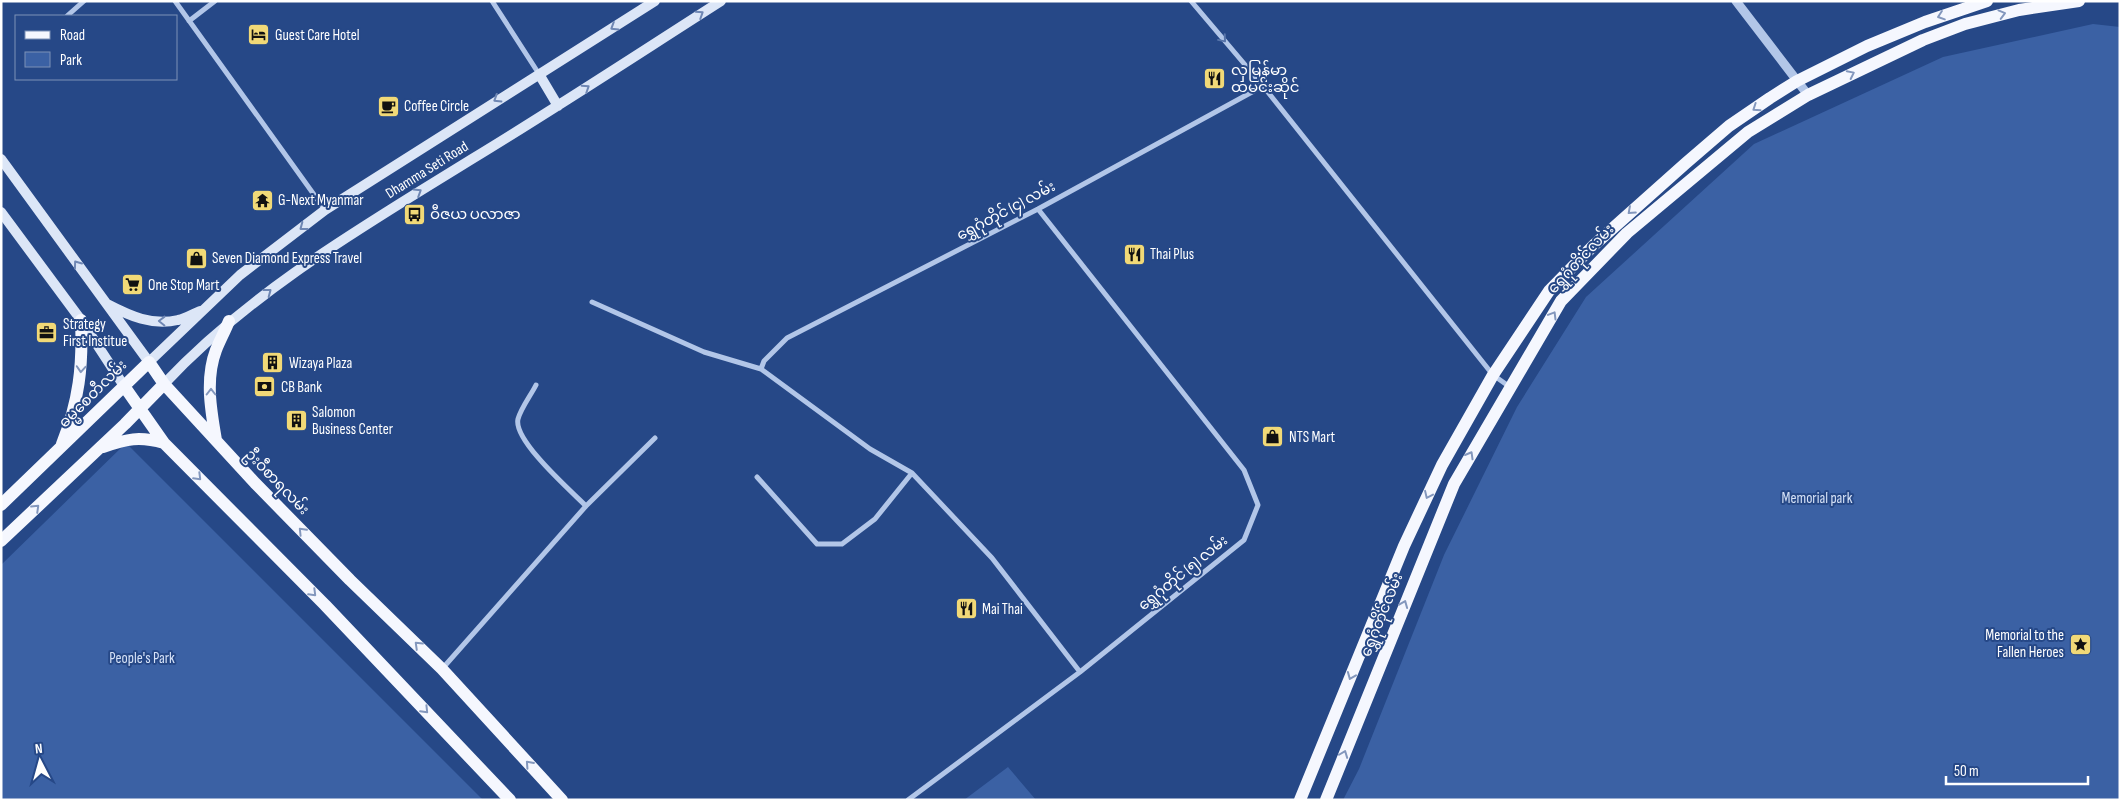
<svg xmlns="http://www.w3.org/2000/svg" width="2121" height="801" viewBox="0 0 2121 801" font-family="'Sofia Sans Condensed','Noto Sans Myanmar',sans-serif">
	<rect width="100%" height="100%" fill="#264887"/>
	<path fill="#3b61a4" d="M2093,24L2120,27V800H1343L1359,769L1444,555L1517,407L1586,297L1754,144L1943,57Z
		M126,443L483,800H1V565Z
		M1008,767L1036,800H964Z"/>
	<g fill="none" stroke-linecap="round" stroke-linejoin="round">
		<path stroke="#b2c6e8" stroke-width="5" d="M175,1L325,210
			M492,1L539,74
			M1191,1L1263,86L1493,375L1510,387
			M67,16L84,1
			M189,21L215,1
			M592,302L704,352L761,369
			M757,477L817,544H842L875,519L912,473
			M586,506L655,438
			M442,669L586,506C570,490 513,440 518,419C521,408 531,395 536,385
			M1080,672L992,558L912,473L870,449L761,369L764,361L787,338L1038,209L1263,86
			M908,800L1080,672L1244,540L1258,505L1244,470L1038,209"/>
		<path stroke="#b2c6e8" stroke-width="9" d="M1736,1L1808,95"/>
		<path stroke="#dce6f7" stroke-width="10" d="M539,74L558,106
			M1,159L149,362L240,275L325,210L655,1
			M1,212L81,320L124,386
			M107,304C130,316 152,326 178,320C185,319 193,314 200,311
			M164,384C251,291 364,226 472,159C556,108 638,54 721,1"/>
		<path stroke="#f5f7fe" stroke-width="12" d="M124,386L164,443L325,605L510,800
			M216,440C211,411 205,379 216,350C220,340 225,331 229,321
			M62,444C79,401 83,366 81,320
			M103,447C127,439 139,436 164,443
			M1,505L149,362L164,384L255,483L350,580L442,669L562,800
			M1,541L125,424L164,384
			M1300,800L1404,546L1442,465L1493,375L1549,291L1594,245L1686,163L1729,126L1770,98L1797,81L1867,46L1925,22L1987,1
			M1326,800L1454,484L1561,301L1627,233L1748,132L1808,95L1923,40L1965,24L2019,10L2079,1"/>
	</g>
	<defs><path id="oneway-chevron" d="M-2-3.5L2.5 0L-2 3.5" fill="none" stroke-width="1.6" stroke-linecap="round" stroke-linejoin="round" transform="scale(1.25)"/></defs>
	<g stroke="#6f87b4">
		<use href="#oneway-chevron" transform="translate(700 14) rotate(-33)"/>
		<use href="#oneway-chevron" transform="translate(614 27) rotate(148)"/>
		<use href="#oneway-chevron" transform="translate(586 88) rotate(-33)"/>
		<use href="#oneway-chevron" transform="translate(497 99) rotate(148)"/>
		<use href="#oneway-chevron" transform="translate(418 192) rotate(-32)"/>
		<use href="#oneway-chevron" transform="translate(303 227) rotate(143)"/>
		<use href="#oneway-chevron" transform="translate(77 264) rotate(-126)"/>
		<use href="#oneway-chevron" transform="translate(268 292) rotate(-37)"/>
		<use href="#oneway-chevron" transform="translate(162 321) rotate(-179)"/>
	</g>
	<g stroke="#8397bd">
		<use href="#oneway-chevron" transform="translate(2002 14) rotate(-15)"/>
		<use href="#oneway-chevron" transform="translate(1941 16) rotate(161)"/>
		<use href="#oneway-chevron" transform="translate(1851 74) rotate(-26)"/>
		<use href="#oneway-chevron" transform="translate(1756 108) rotate(146)"/>
		<use href="#oneway-chevron" transform="translate(1631 211) rotate(138)"/>
		<use href="#oneway-chevron" transform="translate(1553 315) rotate(-59)"/>
		<use href="#oneway-chevron" transform="translate(81 369) rotate(94)"/>
		<use href="#oneway-chevron" transform="translate(211 392) rotate(-90)"/>
		<use href="#oneway-chevron" transform="translate(1470 455) rotate(-60)"/>
		<use href="#oneway-chevron" transform="translate(198 477) rotate(45)"/>
		<use href="#oneway-chevron" transform="translate(1428 495) rotate(115)"/>
		<use href="#oneway-chevron" transform="translate(36 508) rotate(-44)"/>
		<use href="#oneway-chevron" transform="translate(302 531) rotate(-134)"/>
		<use href="#oneway-chevron" transform="translate(313 593) rotate(45)"/>
		<use href="#oneway-chevron" transform="translate(1404 604) rotate(-68)"/>
		<use href="#oneway-chevron" transform="translate(418 645) rotate(-136)"/>
		<use href="#oneway-chevron" transform="translate(1351 676) rotate(112)"/>
		<use href="#oneway-chevron" transform="translate(425 710) rotate(46)"/>
		<use href="#oneway-chevron" transform="translate(1344 754) rotate(-69)"/>
		<use href="#oneway-chevron" transform="translate(529 764) rotate(-132)"/>
	</g>
	<use stroke="#5774a9" href="#oneway-chevron" transform="translate(1223 39) rotate(50)"/>
	<defs>
		<symbol id="hotel-square" viewBox="-11 -11 22 22"><rect x="-9" y="-9" width="18" height="18" rx="4" fill="#f1d977" stroke="#264887"/><path d="M-6-4.5h1.5V1H6V5H4.5V3h-9V5H-6ZM-4 0a1.8 1.8 0 1 1 3.6 0ZM.5 0V-2.5h3Q6-2.5 6 0Z" fill="#111"/></symbol>
		<symbol id="restaurant-square" viewBox="-11 -11 22 22"><rect x="-9" y="-9" width="18" height="18" rx="4" fill="#f1d977" stroke="#264887"/><path d="M-5-6h1v4h1v-4h1v4h1v-4h1v5L-1.5 .5V6h-2V.5L-5-1ZM5-6V6H3V1.5H1.5Q1.5-4 5-6Z" fill="#111"/></symbol>
		<symbol id="cafe-square" viewBox="-11 -11 22 22"><rect x="-9" y="-9" width="18" height="18" rx="4" fill="#f1d977" stroke="#264887"/><path d="M-5.5-4.5H6V0H3Q3 3.5 0 3.5H-2.5Q-5.5 3.5-5.5 0ZM3-3.2v2h1.7v-2ZM-6 4.5H4V6H-6Z" fill="#111"/></symbol>
		<symbol id="temple-square" viewBox="-11 -11 22 22"><rect x="-9" y="-9" width="18" height="18" rx="4" fill="#f1d977" stroke="#264887"/><path d="M0-6L5-2H3V0L6.5 2.5H4V6H1.5V3h-3V6H-4V2.5H-6.5L-3 0V-2H-5Z" fill="#111"/></symbol>
		<symbol id="bus-square" viewBox="-11 -11 22 22"><rect x="-9" y="-9" width="18" height="18" rx="4" fill="#f1d977" stroke="#264887"/><path d="M-5-6H5V4H4V6H2V4H-2V6H-4V4H-5ZM-3.5-4V0h7V-4ZM-3.5 1.2v1.5H-2V1.2ZM2 1.2v1.5H3.5V1.2Z" fill="#111"/></symbol>
		<symbol id="shop-square" viewBox="-11 -11 22 22"><rect x="-9" y="-9" width="18" height="18" rx="4" fill="#f1d977" stroke="#264887"/><path d="M-5-2.5h2.3a2.7 3.5 0 0 1 5.4 0H5L5.5 6h-11ZM-1.5-2.5h3a1.5 2.3 0 0 0-3 0Z" fill="#111"/></symbol>
		<symbol id="supermarket-square" viewBox="-11 -11 22 22"><rect x="-9" y="-9" width="18" height="18" rx="4" fill="#f1d977" stroke="#264887"/><path d="M-6-5.5h2.5l.6 2H6L4.5 2H-2.5L-4.4-4H-6ZM-1.5 3.2a1.3 1.3 0 1 0 .1 0ZM3 3.2a1.3 1.3 0 1 0 .1 0Z" fill="#111"/></symbol>
		<symbol id="office-square" viewBox="-11 -11 22 22"><rect x="-9" y="-9" width="18" height="18" rx="4" fill="#f1d977" stroke="#264887"/><path d="M-6-3h4V-5.5h4V-3h4V5H-6ZM-1-4.5V-3h2v-1.5ZM-6 0V1H6V0Z" fill="#111"/></symbol>
		<symbol id="building-square" viewBox="-11 -11 22 22"><rect x="-9" y="-9" width="18" height="18" rx="4" fill="#f1d977" stroke="#264887"/><path d="M-4-6H4V6H1V3H-1V6H-4ZM-2.5-4.3h1.7v1.8h-1.7ZM.8-4.3h1.7v1.8H.8ZM-2.5-1h1.7V.8h-1.7ZM.8-1h1.7V.8H.8Z" fill="#111"/></symbol>
		<symbol id="bank-square" viewBox="-11 -11 22 22"><rect x="-9" y="-9" width="18" height="18" rx="4" fill="#f1d977" stroke="#264887"/><path d="M-6-4H6V4H-6ZM0-2.3a2.3 2.3 0 1 0 0 4.6a2.3 2.3 0 1 0 0-4.6Z" fill="#111"/></symbol>
		<symbol id="sight-square" viewBox="-11 -11 22 22"><rect x="-9" y="-9" width="18" height="18" rx="4" fill="#f1d977" stroke="#264887"/><path d="M0-6L1.8-2.2L6-1.7L2.9 1.2L3.7 5.4L0 3.3L-3.7 5.4L-2.9 1.2L-6-1.7L-1.8-2.2Z" fill="#111"/></symbol>
	</defs>
	<g fill-rule="evenodd">
		<use href="#hotel-square" x="246" y="22" width="25" height="25"/>
		<use href="#restaurant-square" x="1202" y="66" width="25" height="25"/>
		<use href="#cafe-square" x="376" y="94" width="25" height="25"/>
		<use href="#temple-square" x="250" y="188" width="25" height="25"/>
		<use href="#bus-square" x="402" y="202" width="25" height="25"/>
		<use href="#restaurant-square" x="1122" y="242" width="25" height="25"/>
		<use href="#shop-square" x="184" y="246" width="25" height="25"/>
		<use href="#supermarket-square" x="120" y="272" width="25" height="25"/>
		<use href="#office-square" x="34" y="320" width="25" height="25"/>
		<use href="#building-square" x="260" y="350" width="25" height="25"/>
		<use href="#bank-square" x="252" y="374" width="25" height="25"/>
		<use href="#building-square" x="284" y="408" width="25" height="25"/>
		<use href="#shop-square" x="1260" y="424" width="25" height="25"/>
		<use href="#restaurant-square" x="954" y="596" width="25" height="25"/>
		<use href="#sight-square" x="2068" y="632" width="25" height="25"/>
	</g>
	<g text-anchor="middle" dominant-baseline="central" stroke-width="4" stroke-linejoin="round" paint-order="stroke">
		<g font-size="15" fill="#fff" stroke="#264887" text-anchor="start">
			<text x="275" y="35">Guest Care Hotel</text>
			<text x="1231" y="70">လှမြန်မာ<tspan x="1231" dy="17">ထမင်းဆိုင်</tspan></text>
			<text x="404" y="106">Coffee Circle</text>
			<text x="278" y="200">G-Next Myanmar</text>
			<text x="430" y="214">ဝီဇယ ပလာဇာ</text>
			<text x="1150" y="254">Thai Plus</text>
			<text x="212" y="258">Seven Diamond Express Travel</text>
			<text x="148" y="285">One Stop Mart</text>
			<text x="63" y="324">Strategy<tspan x="63" dy="17">First Institue</tspan></text>
			<text x="289" y="363">Wizaya Plaza</text>
			<text x="281" y="387">CB Bank</text>
			<text x="312" y="412">Salomon<tspan x="312" dy="17">Business Center</tspan></text>
			<text x="1289" y="437">NTS Mart</text>
			<text x="982" y="609">Mai Thai</text>
			<text x="2064" y="635" text-anchor="end">Memorial to the<tspan x="2064" dy="17">Fallen Heroes</tspan></text>
		</g>
		<g font-size="15" fill="#fff" stroke="#264887">
			<text transform="translate(427 170) rotate(-32)">Dhamma Seti Road</text>
			<text transform="translate(1006 211) rotate(-28)">ရွှေဂုံတိုင် (၄) လမ်း</text>
			<text transform="translate(1581 259) rotate(-47)">ရွှေဂုံတိုင်လမ်း</text>
			<text transform="translate(93 394) rotate(-45)">ဓမ္မစေတီလမ်း</text>
			<text transform="translate(277 482) rotate(46)">ဦးဝီစာရလမ်း</text>
			<text transform="translate(1183 573) rotate(-39)">ရွှေဂုံတိုင် (၅) လမ်း</text>
			<text transform="translate(1382 615) rotate(-68)">ရွှေဂုံတိုင်လမ်း</text>
		</g>
		<g font-size="15" fill="#d6e2f7" stroke="#264887">
			<text x="1817" y="498">Memorial park</text>
			<text x="142" y="658">People's Park</text>
		</g>
	</g>
	<rect width="2121" height="801" fill="none" stroke="#ffffff" stroke-width="5"/>
	<rect x="15" y="15" width="162" height="65" fill="#264887" stroke="#7d91b7"/>
	<rect x="25" y="31" width="25" height="8" fill="#f5f7fe" stroke="#7d91b7"/>
	<text x="60" y="40" font-size="15" fill="#ffffff">Road</text>
	<rect x="25" y="52" width="25" height="15" fill="#3b61a4" stroke="#7d91b7"/>
	<text x="60" y="65" font-size="15" fill="#ffffff">Park</text>
	<g transform="translate(40 761) rotate(354)" stroke="#264887" stroke-width="4" paint-order="stroke">
	<path d="M0-4L9 19L0 12L-9 19Z" fill="#ffffff"/>
	<text y="-8" font-size="14" font-weight="bold" text-anchor="middle" fill="#ffffff">N</text>
	</g>
	<path d="M1946 776v8h142v-8" fill="none" stroke="#ffffff" stroke-width="2.5"/>
	<text x="1954" y="776" font-size="15" fill="#ffffff" stroke="#264887" stroke-width="4" paint-order="stroke">50 m</text>
</svg>
